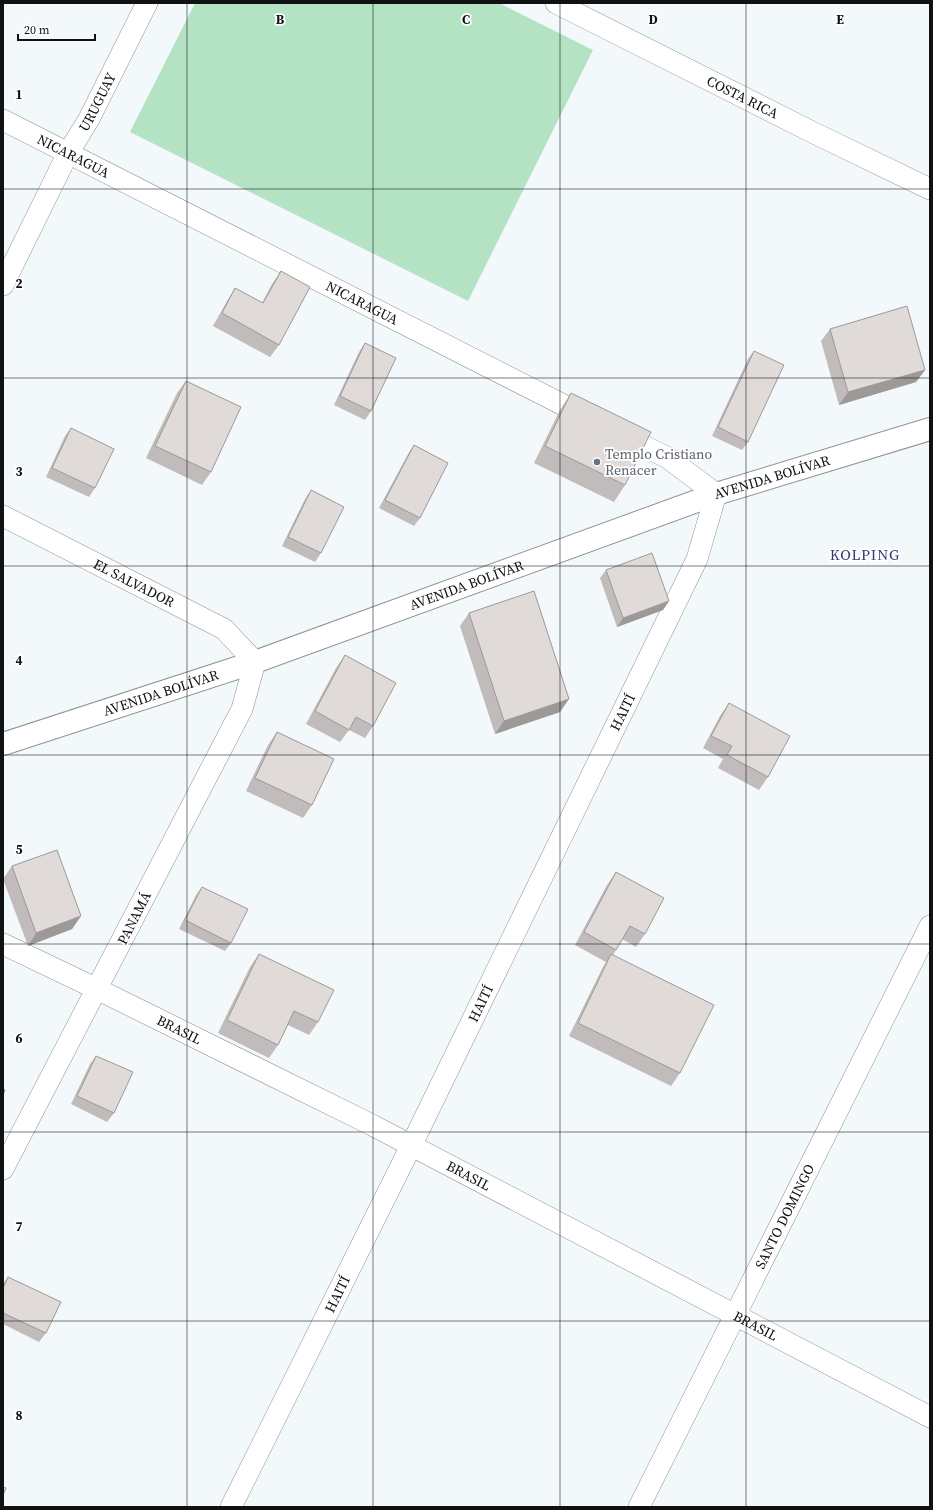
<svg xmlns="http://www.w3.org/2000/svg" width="933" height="1510" viewBox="0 0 933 1510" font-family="'Source Serif 4',serif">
	<rect width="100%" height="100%" fill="#f3f8fb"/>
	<path fill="#b4e3c4" d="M195,3H499L593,50L468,301L130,132Z"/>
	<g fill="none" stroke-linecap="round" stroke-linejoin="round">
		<defs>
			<g id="street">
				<path id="s1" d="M556,3L814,133L930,189"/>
				<path id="s2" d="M3,120L589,418"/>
				<path id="s3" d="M3,285L68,153L89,119L147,3"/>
				<path id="s4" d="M3,516L224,629L255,662L242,709L3,1169"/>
				<path id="s5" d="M3,944L97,989L372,1125L930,1417"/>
				<path id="s6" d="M231,1507L411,1146L697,559L716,494L668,458L618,433"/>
				<path id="s7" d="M639,1507L930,926"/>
			</g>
			<g id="secondary">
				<path id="s8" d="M3,744L255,662L716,494L930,429"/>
			</g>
		</defs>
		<use href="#street" stroke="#8e9295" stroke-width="22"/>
		<use href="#secondary" stroke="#8e9295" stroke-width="24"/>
		<use href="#street" stroke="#fff" stroke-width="21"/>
		<use href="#secondary" stroke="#fff" stroke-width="22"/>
	</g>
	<path fill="#c1bbbb" d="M281,271L279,345L270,357L213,326L227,301L235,288L262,303L272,284Z
		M830,329L925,370L916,382L839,405L821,341Z
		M365,343L371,411L365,420L334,405L359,352Z
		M754,351L748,442L742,450L712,436L748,359Z
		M186,381L211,472L202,485L146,458L177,393Z
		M571,393L625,485L614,502L534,463L560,410Z
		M71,428L95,488L89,497L46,477L65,436Z
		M414,445L420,518L414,526L379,508L408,454Z
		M311,490L321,553L315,562L282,546L305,499Z
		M606,570L669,601L663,610L617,627L600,578Z
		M469,613L560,712L495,734L460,626Z
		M345,655L373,726L365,738L349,730L340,742L306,724L336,668Z
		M729,703L768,777L759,790L718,768L723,759L703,748L720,716Z
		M277,732L312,805L303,818L246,791L268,745Z
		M12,866L81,916L72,929L28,946L3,879Z
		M616,872L645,934L636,947L622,939L613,955L680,1073L671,1086L569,1036L603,967L606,962L575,945L607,885Z
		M202,887L231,943L225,951L179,929L196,895Z
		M259,954L318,1022L309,1035L288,1025L278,1045L269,1058L218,1033L250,967Z
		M96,1056L114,1113L107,1122L71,1104L90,1064Z
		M8,1277L46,1333L39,1342L3,1324V1284Z"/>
	<path fill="#9d9998" d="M925,370L916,382L839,405L848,392Z
		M669,601L663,610L617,627L623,618Z
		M569,699L560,712L495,734L504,721Z
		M81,916L72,929L28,946L36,933Z"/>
	<path fill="#e0dad9" stroke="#9d9998" d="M281,271L310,287L279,345L222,313L235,288L263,303Z
		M907,306L925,370L848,392L830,329Z
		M365,343L396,358L371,411L340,396Z
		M754,351L784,365L748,442L718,427Z
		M186,381L241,407L211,472L155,446Z
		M571,393L651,432L625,485L545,446Z
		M71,428L114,449L95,488L52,468Z
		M414,445L448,463L420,518L385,500Z
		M311,490L344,507L321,553L288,537Z
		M652,553L669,601L623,618L606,570Z
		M534,591L569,699L504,721L469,613Z
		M345,655L396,683L373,726L356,717L349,730L315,711Z
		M729,703L790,736L768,777L727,755L732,746L711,736Z
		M277,732L334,759L312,805L255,778Z
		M57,850L81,916L36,933L12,866Z
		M616,872L664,898L645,934L630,926L616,950L584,932Z
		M202,887L248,909L231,943L185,920Z
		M259,954L334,990L318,1022L294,1011L278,1045L227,1020Z
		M611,954L714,1005L680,1073L578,1023Z
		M96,1056L133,1072L114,1113L77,1096Z
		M3,1088L5,1090L3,1095Z
		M8,1277L61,1302L46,1333L3,1313V1288Z
		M3,1487L6,1488L3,1495Z"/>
	<path fill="none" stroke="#0f1112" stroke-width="1" stroke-opacity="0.55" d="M187,3V1507M373,3V1507M560,3V1507M746,3V1507M3,189H930M3,378H930M3,566H930M3,755H930M3,944H930M3,1132H930M3,1321H930"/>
	<circle fill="#6b7280" stroke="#fff" stroke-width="1.5" cx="597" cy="462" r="4"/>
	<g text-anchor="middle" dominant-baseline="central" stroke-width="3.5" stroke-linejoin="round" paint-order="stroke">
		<g font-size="14" fill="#0f1112" stroke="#fff">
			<text stroke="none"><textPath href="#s1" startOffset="209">COSTA RICA</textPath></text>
			<text stroke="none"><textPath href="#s3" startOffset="206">URUGUAY</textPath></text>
			<text stroke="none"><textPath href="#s2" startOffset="79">NICARAGUA</textPath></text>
			<text stroke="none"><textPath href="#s2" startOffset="403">NICARAGUA</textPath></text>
			<text stroke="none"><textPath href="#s8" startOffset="814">AVENIDA BOLÍVAR</textPath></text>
			<text stroke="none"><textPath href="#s4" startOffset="147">EL SALVADOR</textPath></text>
			<text stroke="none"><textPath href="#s8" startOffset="490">AVENIDA BOLÍVAR</textPath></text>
			<text stroke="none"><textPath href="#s8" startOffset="166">AVENIDA BOLÍVAR</textPath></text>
			<text stroke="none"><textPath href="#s6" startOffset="886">HAITÍ</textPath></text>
			<text transform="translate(134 918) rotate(-63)">PANAMÁ</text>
			<text stroke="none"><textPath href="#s6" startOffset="562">HAITÍ</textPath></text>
			<text stroke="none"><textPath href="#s5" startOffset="196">BRASIL</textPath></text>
			<text stroke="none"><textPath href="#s5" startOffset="520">BRASIL</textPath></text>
			<text stroke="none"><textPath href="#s7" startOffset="325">SANTO DOMINGO</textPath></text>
			<text stroke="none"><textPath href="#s6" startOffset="238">HAITÍ</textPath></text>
			<text stroke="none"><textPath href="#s5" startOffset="844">BRASIL</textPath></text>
		</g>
		<g font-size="14" fill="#5b616d" stroke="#fff" text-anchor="start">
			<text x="605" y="454">Templo Cristiano<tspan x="605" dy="16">Renacer</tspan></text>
		</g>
		<g font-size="15" letter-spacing="1" fill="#3b3672" stroke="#fff">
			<text x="865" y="554">KOLPING</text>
		</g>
	</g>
	<g font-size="13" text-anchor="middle" font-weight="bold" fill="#0f1112" stroke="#fff" stroke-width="3.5" stroke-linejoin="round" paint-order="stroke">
		<text x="280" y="24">B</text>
		<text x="466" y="24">C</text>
		<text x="653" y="24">D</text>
		<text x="840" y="24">E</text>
		<text x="19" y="99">1</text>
		<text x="19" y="288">2</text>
		<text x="19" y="476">3</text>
		<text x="19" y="665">4</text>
		<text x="19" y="854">5</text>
		<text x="19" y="1043">6</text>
		<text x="19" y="1231">7</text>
		<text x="19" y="1420">8</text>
	</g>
	<rect width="933" height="1510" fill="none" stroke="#0f1112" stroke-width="8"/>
	<path d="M18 34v6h77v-6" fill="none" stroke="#0f1112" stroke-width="2"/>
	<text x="24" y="34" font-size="12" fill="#0f1112" stroke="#ffffff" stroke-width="3" paint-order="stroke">20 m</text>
</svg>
